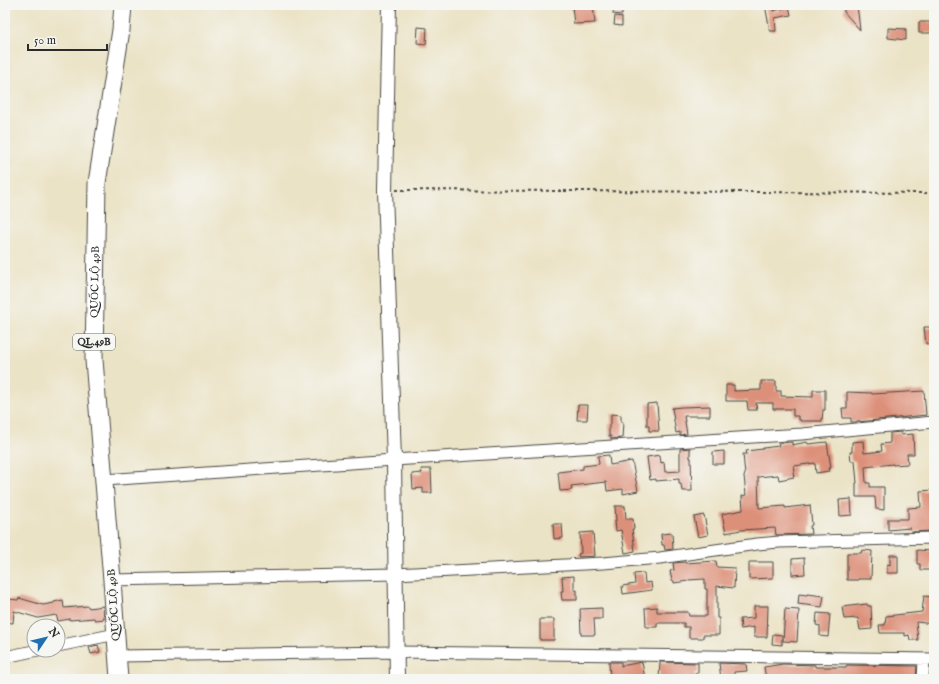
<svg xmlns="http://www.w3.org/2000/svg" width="939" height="684" viewBox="0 0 939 684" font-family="'IM FELL English',serif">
	<rect width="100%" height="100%" fill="#f6f6f2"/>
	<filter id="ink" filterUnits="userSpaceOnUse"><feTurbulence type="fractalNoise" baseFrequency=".025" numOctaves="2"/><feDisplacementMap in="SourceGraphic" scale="8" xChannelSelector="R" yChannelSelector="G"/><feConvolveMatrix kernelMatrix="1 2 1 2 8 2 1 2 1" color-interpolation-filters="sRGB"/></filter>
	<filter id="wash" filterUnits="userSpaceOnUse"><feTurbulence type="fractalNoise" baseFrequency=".012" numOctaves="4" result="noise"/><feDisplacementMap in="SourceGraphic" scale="16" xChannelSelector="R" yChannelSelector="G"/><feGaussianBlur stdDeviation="0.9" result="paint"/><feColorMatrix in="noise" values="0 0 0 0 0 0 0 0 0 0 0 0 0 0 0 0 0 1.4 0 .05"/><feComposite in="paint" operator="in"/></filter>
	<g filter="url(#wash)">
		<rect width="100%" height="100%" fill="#ebe3c6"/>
		<g id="blocks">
			<path fill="#dd9079" d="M577,5H593L595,23L574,24L572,6H577Z
				M614,5H623L622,15L613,14Z
				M765,5H774V11L789,7L791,15L775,18L776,31H770Z
				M844,5H857L860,30L844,12Z
				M615,16L622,17V26L614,25Z
				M919,22H934V33H919Z
				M418,27L427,28L426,44L417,43Z
				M888,28L906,29V40L888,38Z
				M924,327H934V343L926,344Z
				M761,381H776V391H781V396L813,397V390H825V410H823L822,421H800V419H798V416H793V409H773V403H756L757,410H748L747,401H726V385H734V391L761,390Z
				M924,391L926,415L858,422H851V418H843L842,408H847V392L872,393V394Z
				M657,403L659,431H649V426H647V404Z
				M578,405H588L587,420H577Z
				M710,406V416H684L687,434L680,435V432L676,433L672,408L682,407Z
				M611,414L621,415V422H623L622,438L611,439V436H609V424H611Z
				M901,432V435L913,434L914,454H907L908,464L893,465V464L865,467L866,483H870V487H884V510L876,509L875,497H856V483H857L855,461H851L850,452H852V442L863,441L864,453L882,451L881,444L890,443V433Z
				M792,442V445L807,442L808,444L827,442L831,468H828L829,471L816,473L815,463L794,466L795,471L793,472L794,477L779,480L778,475L758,477L759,508L785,506V508L810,505L812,525L810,526L811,534L776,535L775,528L741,530L726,533L722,514L743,510L742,496L746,495L744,476L745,475L743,454H747L746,451L763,449V448L779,446L778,443Z
				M690,448V458H691L692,491H682L681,484H679V479L656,481V479L650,480L647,457L660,455L661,463L664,462L665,472L680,471V449Z
				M724,451V464H713V452Z
				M609,455L610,465L632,461L638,491L623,494V489L607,491L606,482L571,486L572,490L560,491L558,472L583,469V466L599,464L598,456Z
				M421,469H431L432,493H423V488L413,489L412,474L422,473Z
				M934,490V531L911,532L910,528L888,530V519H908V508L921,507L920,491Z
				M851,499L852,515L840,516L839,500Z
				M615,506H625L626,519H633L634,529H632L635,551L625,553L621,530L616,531L615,521H616Z
				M704,515L708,535L698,537L694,517Z
				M553,524H562L563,538L554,539Z
				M593,532L595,556L579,557L578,554L581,553L580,533Z
				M672,533L673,549L665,550L664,545H662L661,534Z
				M862,550L872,551L871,579H858V580H847V553H861Z
				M917,550L932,551V570H920V564H917Z
				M890,555H898V573H887V564L890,565Z
				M804,558L805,574L792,575V559Z
				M716,561L717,567L735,568L734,588L717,586V618H719V635H703V638H689V627H684V623H657V627H646L645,608L657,607V612H688L689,616H707V589H705V579L688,580V581L674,583V581H672L670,571L674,570L673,563L685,562V563Z
				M749,562H773V578L749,579Z
				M644,573L645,583L651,582L652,590L623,594L622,586L635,584L634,574Z
				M574,576V590H577V600H562L561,591H563L562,577Z
				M799,594L807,595V594L824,596L822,607L798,604Z
				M924,596L933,597L932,609L934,610V624L916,622L918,640H910L909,635L905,636V633H880L879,625H885L886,616L922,612Z
				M19,598L43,605L54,603V602L63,600L64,608L88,606L89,608L103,606L104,619L95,620L94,618L70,620V619L58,621L56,615L38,618L14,611L13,623L5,622V601H9V599L18,600Z
				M867,604L868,606H871L872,629L860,630L858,618L844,619L842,607Z
				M754,606H768L767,637H754V627L741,629L740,619L754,618Z
				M602,608V619H594L595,635H581L580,609Z
				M785,609L799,610L797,642L783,641Z
				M817,613L830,614L828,637L820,636V626L816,625Z
				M540,619H554V640H540Z
				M773,634L782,635V645L772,644Z
				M98,645L100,652L91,654L89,647Z
				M609,662H621V666L642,662L645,679H610Z
				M660,662L698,663V673H695L696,679H659Z
				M719,663L746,664L747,671L734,672V679H721Z
				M783,664L815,665V667H846L847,665L917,666L916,679H889L874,677L859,676L858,679H766L764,667Z"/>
		</g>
	</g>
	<g filter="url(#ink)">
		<use href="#blocks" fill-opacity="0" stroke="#484742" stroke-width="1"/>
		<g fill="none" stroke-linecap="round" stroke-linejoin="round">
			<defs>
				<path id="minor" d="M104,480L394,460L802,434L934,422
					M112,580L395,574L603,563L660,558L757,544L779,542L934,538
					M58,646L116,634
					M118,656L397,652L934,659
					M5,657L38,650
					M923,679L924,659"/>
				<path id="tertiary" d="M389,5L385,190L394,460L397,679"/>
				<g id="primary">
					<path id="s1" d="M119,679L112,580L94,360L97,183L121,30L123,5"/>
				</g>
			</defs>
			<use href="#minor" stroke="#484742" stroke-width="13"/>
			<use href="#tertiary" stroke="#484742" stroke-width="16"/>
			<use href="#primary" stroke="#484742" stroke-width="19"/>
			<path stroke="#484742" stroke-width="2" stroke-dasharray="3 3" stroke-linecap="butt" d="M396,190L929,193"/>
			<use href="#minor" stroke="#fff" stroke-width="11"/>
			<use href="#tertiary" stroke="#fff" stroke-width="14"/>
			<use href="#primary" stroke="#fff" stroke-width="17"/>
		</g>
	</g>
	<g text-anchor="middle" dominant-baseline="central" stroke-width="3" stroke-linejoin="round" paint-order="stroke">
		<rect fill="#f6f6f2" stroke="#686867" stroke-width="1" x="73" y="334" width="42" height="16" rx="3"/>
		<g font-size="10" font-weight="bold" fill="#2b2b2b">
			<text x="94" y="342">QL.49B</text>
		</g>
		<g font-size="11" fill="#2b2b2b" stroke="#f6f6f2">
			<text stroke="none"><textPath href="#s1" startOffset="398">QUỐC LỘ 49B</textPath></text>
			<text transform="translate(114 605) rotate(-94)">QUỐC LỘ 49B</text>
		</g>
	</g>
	<rect width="939" height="684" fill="none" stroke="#f6f6f2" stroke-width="20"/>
	<g transform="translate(46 638) rotate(55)"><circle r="19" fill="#f6f6f2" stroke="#a5a5a2"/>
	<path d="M0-3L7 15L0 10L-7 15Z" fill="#1f6fb2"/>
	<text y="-6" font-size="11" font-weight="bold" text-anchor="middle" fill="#2b2b2b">N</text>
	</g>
	<path d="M28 44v6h79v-6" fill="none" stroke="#2b2b2b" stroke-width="2"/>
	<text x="34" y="44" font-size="12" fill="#2b2b2b" stroke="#f6f6f2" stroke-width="3" paint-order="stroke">50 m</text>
</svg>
